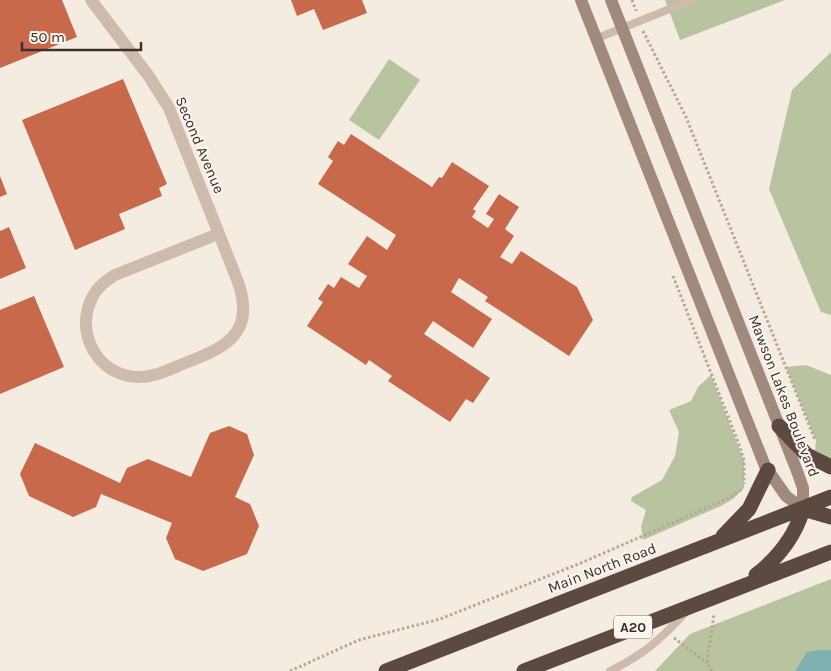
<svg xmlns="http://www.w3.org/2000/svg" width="831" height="671" viewBox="0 0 831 671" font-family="Karla,sans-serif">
	<rect width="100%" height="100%" fill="#f4ebe1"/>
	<path fill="#b8c4a0" d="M665,0H785L680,40Z
		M831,52V315L821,312L769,189L792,90Z
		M389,59L420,80L379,140L349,120Z
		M806,365L831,375V459L815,450L816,441L786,367Z
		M711,375L744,461V488L733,499L721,506L643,540L641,527L646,510L631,501L632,497L662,480L675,456L679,432L669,410L691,401L698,387Z
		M831,579V671H655L690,634Z"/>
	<path fill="#7fb0b2" d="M818,650H831V671H795L807,652Z"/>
	<path fill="#c8694b" d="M0,0H62L77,37L0,68Z
		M291,0H362L367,13L323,30L314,9L297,16Z
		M123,79L167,184L159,188L162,196L119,214L125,229L75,250L22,120Z
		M351,134L432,187L439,177L442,178L452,162L489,186L473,209L476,211L472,217L488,228L494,219L486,214L499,194L519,207L505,229L514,236L500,257L512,264L521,251L577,287L593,320L569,356L485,301L488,297L459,278L451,292L492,319L473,348L433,321L424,334L490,378L473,403L466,399L450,422L388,381L392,376L369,360L366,365L307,326L323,302L318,299L328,284L334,288L341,277L359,288L367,276L348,264L367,236L387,250L396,235L318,184L333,161L328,157L338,141L344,145Z
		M0,176L7,194L0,197Z
		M9,227L26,268L0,279V231Z
		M34,296L64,367L0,394V310Z
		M229,426L247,434L254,455L235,497L250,504L259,526L247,554L203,571L175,559L166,538L172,523L101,494L96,507L73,517L29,496L20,474L35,443L120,483L127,468L148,459L191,477L210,433Z"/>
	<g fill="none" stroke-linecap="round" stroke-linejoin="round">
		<path stroke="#b9a596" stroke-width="3" stroke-dasharray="2.5 2.5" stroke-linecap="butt" d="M632,0L636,11
			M643,31L686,117L815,440
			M673,276L740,447L744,461V484
			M674,638L707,663
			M290,671L359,640L440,619L581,563L727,499L741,490
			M712,671L707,663L714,614"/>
		<path stroke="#cdbbac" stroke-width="8" d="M595,39L692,0
			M610,671C643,655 660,640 685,613"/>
		<path stroke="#cdbbac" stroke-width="12" d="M91,0L148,75L169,108L238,282C257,336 222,349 180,365C164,372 147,380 129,376C93,369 75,328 93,296C98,286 106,281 115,275L218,234"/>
		<path stroke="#a18a7d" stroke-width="12" d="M581,0L765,466L786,496L803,509V488L797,471L611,0"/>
		<path stroke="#5c4a42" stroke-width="15" d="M779,426L807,455L831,467
			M803,509L831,517
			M723,536L749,509L768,470
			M756,575C779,557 795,537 803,509
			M386,671L831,497
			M524,671L831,552"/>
	</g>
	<g text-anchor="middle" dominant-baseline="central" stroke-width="4" stroke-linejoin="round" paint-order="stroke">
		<rect fill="#fbf5ee" stroke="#756b66" stroke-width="1" x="614" y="615.5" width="38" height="23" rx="4"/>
		<g font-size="14" font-weight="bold" fill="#3b302b">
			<text x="633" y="627">A20</text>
		</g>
		<g font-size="15" fill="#3b302b" stroke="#fbf5ee">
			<text transform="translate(200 145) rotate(67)">Second Avenue</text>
			<text transform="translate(784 396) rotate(69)">Mawson Lakes Boulevard</text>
			<text transform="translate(602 568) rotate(-21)">Main North Road</text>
		</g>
	</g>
	<path d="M22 42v8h119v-8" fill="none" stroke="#3b302b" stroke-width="2.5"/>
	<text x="30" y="42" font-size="15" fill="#3b302b" stroke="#fbf5ee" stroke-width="4" paint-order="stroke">50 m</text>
</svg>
